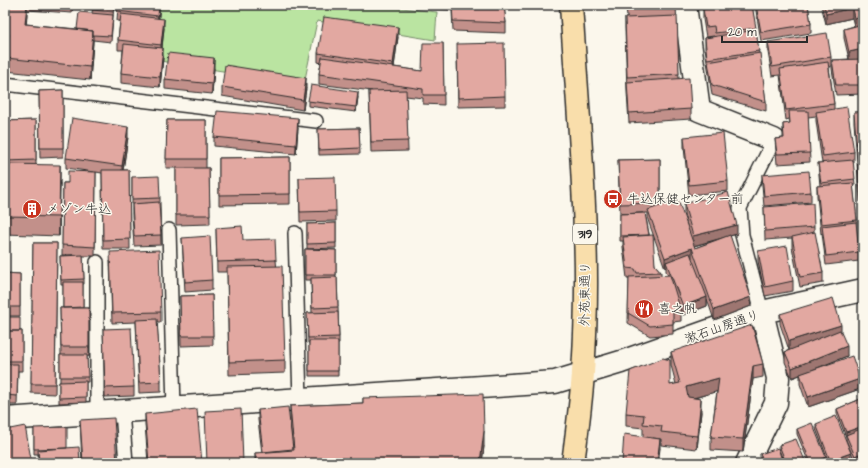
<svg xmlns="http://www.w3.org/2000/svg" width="868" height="468" viewBox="0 0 868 468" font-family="'Architects Daughter','Klee One',sans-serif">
	<rect width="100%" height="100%" fill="#fbf7ec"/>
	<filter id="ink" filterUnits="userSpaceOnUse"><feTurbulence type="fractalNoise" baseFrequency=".025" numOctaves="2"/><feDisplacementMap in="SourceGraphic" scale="8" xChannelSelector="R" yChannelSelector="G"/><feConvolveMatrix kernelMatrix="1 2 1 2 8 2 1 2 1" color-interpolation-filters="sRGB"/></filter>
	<g filter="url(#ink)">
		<path fill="#bae4a1" stroke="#728866" d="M159,5H375L437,12L435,40L317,21L304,84L160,61Z"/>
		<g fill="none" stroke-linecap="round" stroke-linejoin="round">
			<defs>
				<path id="lane" d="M5,84L316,121
					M169,230L174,408
					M295,233L300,399
					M762,312L742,235L740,208L774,140
					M122,411L126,463
					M97,413V262"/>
				<path id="street" d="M685,5L699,110L774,140
					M5,419L555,382L621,362L762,312L863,290
					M747,463L776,403L778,378L762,312"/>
				<path id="primary" d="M571,5C576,81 583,158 585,234C587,280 586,327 583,373C581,403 577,433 573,463"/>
			</defs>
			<use href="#lane" stroke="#2b2b2b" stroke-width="16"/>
			<use href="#street" stroke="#2b2b2b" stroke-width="25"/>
			<use href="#primary" stroke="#2b2b2b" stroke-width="25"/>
			<use href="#lane" stroke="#fbf7ec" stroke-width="13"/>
			<use href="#street" stroke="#fbf7ec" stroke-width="22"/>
			<use href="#primary" stroke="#f9deab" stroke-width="22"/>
		</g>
		<path fill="#c2908a" stroke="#2b2b2b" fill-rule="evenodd" d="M5,5H73L72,13L27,10L26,24L77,29L92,13L93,5H114L111,42L93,40L90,80L6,71V58L8,46H5Z
			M118,5H160L158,18L164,28L162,48L163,58L160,87L121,83V73L123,50H118V40L120,21H117Z
			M429,5H460V6L471,5H504L506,23V33L453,31L452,10L429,9Z
			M626,5H676L679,79L691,109V119L629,123L627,92L625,28V18H627Z
			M706,5H752L766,102V111L712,95L705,48V38L714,37V36L706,37L703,19V9H707Z
			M755,5H808L811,24V33L761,41Z
			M821,5H863V58L859,59H863V94L836,95L832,69V60L849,59L844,38V29L854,26L852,18L826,24Z
			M398,37L394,67L422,71L443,43L444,105L423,104V98L406,96L408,151L371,152L369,91H372L319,84V74L321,63L318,62V53Z
			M768,42L831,57V67H829L834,104V109L854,152V162H853L855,185H853L857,220V230L859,252V261L826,265L822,233L821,234L817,196V186H820L818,163H822L816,121V116L808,117L810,162L777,164L775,139L783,138V124L790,123L789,119L786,120L780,75L772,76L768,52Z
			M457,54L505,96V106L458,107Z
			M214,68L212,94L165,89V79Z
			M222,87L306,88L303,110L222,96Z
			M63,90V157L40,158L39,91Z
			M358,97L356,112L308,106V101Z
			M854,112H863V202H860L854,122Z
			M36,120V164L60,183L59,236L5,234V121Z
			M167,120H206V168H209L210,224L176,225V168H166Z
			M298,128L296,154L214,146V137Z
			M359,128L360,154L319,155L318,129Z
			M128,137L123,170H129L130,249H103L102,173L96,172L95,256H83L84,279V284H83V308H89V356L87,357L88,382H86V402L59,403V382H60V355H61L60,308H63V285H61L60,256L73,255H62L63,183H68L94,172L66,168V158Z
			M684,137L728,181V191L689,195L684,147Z
			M290,157V204L219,205V158Z
			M660,159V206L689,233L684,214V204L737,234L730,236L751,306L714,320L707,299V306L683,315L680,309L681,311V321L673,322V334L650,336L628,323L629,278H627L623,247V241H620V214L643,213L620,214L618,160ZM645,213H648V220L665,268L666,267V271L668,275L661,276V272L655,265ZM719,239L695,248L694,246Z
			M762,175L811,192V202L764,206L762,185Z
			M132,177L160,198V203L161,245L134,246L132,214Z
			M299,178L336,211V221L300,222Z
			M764,207L814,227V232L823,273V283L800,287L792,247V238L765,240Z
			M336,223V248L307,249V224Z
			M216,228L243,240L276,260L285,360V373L229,375L227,272H217Z
			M182,238L212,280V290L185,292Z
			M33,243H57L55,394L31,393Z
			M305,249L336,250V277H337L339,337V343H338V376H309V343H308L307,313H312L311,280H305Z
			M758,251L793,281V291L765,296L758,261Z
			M110,261L161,312V322H157L161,382V392L139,393L136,322L112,323Z
			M5,273L20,274V316H5Z
			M212,295L213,345L181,346L180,296Z
			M780,314L841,333L847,356L814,369L860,389L808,407L800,384V375L792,378L785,362V352L789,350L780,324Z
			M5,317L20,331H22V371H18L17,405H5Z
			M103,329L134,387V396L105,397Z
			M671,352L763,364V377L753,379L743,452L711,450V437L717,391L695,398L701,412L697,449L661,445V439L653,438L660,449L643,437V428L626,426V413L670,385L676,384L671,365Z
			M363,398L484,446L482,463H255V453H262L258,420V410L291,436L290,422V406L363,403Z
			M863,398V458L859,459L846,460H845V463H809L797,434V429L826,460H828L816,429V424L851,458L847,459H854L846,440V437L837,414V409Z
			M145,414L202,463H148L145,424Z
			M80,420L117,463H82Z
			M34,428L67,448L80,463H38V454H34Z
			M779,445L806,463H784L779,450Z
			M760,454L783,463H762L760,459Z
			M31,459V463H5Z"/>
		<path fill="#9e7671" stroke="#2b2b2b" d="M27,5V16L25,37V24Z
			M159,5H160L158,25V16Z
			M852,8V18L826,24V14Z
			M863,16V25L854,28V18Z
			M164,19V28L161,55V45Z
			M398,27V37L393,74V64Z
			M93,31V44L90,80V67Z
			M163,48V58L160,87V77Z
			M863,49V58L849,62V52Z
			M214,58V68L212,94V84Z
			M306,78V88L303,110V100Z
			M358,92V97L356,112V107Z
			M298,118V128L296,154V145Z
			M128,127V137L122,176V166Z
			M60,165V183L59,236V217Z
			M737,225V234L693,246V236Z
			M692,248V258L666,262V267L665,268V258Z
			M707,297V306L683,315V306Z
			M751,297V306L714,320V310Z
			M841,325V334L789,351V341Z
			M847,346V356L792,378V368Z
			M753,366V379L743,452V439Z
			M719,378V391L686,400V387Z
			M860,379V389L808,407V397Z
			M701,399V412L697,449V436Z
			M863,426V431L846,435V432Z
			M484,431V446L482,463H480Z
			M660,439V449L658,463H657Z
			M863,452V458L855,461V456Z
			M851,453V458L838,463L830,461Z
			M826,457V462L824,463H812Z"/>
		<path fill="#e2a8a1" stroke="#2b2b2b" d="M5,5H27L25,24L93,31L90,67L6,58L9,34L5,33Z
			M93,5H114L113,12L92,10Z
			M118,5H159L158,16L117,11Z
			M471,5H504L506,23L453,21L452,6Z
			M627,5H641L627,6Z
			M733,5H752L756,28L715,33L714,26L706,27L703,9Z
			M756,5H808L811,24L761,32Z
			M824,5H863V16L854,18L852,8L826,14Z
			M79,12L113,15L111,36L93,35V31L77,29Z
			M121,14L164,19L161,45L118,40Z
			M677,16L679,74L627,77L625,18Z
			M324,17L398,27L393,64L318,53Z
			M863,24V49L849,52L844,29Z
			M756,30L759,51L707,59L705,38Z
			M827,33L831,57L772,67L768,42Z
			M423,43H443L444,95H423V89L319,74L322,57L422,71Z
			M504,43L505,96L458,98L457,44Z
			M124,44L163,48L160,77L121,73Z
			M168,53L214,58L212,84L165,79Z
			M760,53L766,102L712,85L708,62Z
			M863,59V85H836L832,60Z
			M828,62L834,104L786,110L780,69Z
			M225,65L306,78L303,100L222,87Z
			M689,78L691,109L629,113L627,82Z
			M311,85L358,92L356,107L308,101Z
			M63,90V148H40L39,91Z
			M406,90L408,141L371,142L369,91Z
			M847,107L854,152L823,156L816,112Z
			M217,111L298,118L296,145L214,137Z
			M789,111H808L810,153L777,154L775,139L784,138L783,124L790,123Z
			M854,112H863V193H860Z
			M72,118L128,127L122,166L66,158Z
			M36,120V160L5,161V121Z
			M167,120H206V159H166Z
			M359,128L360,148L319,150L318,129Z
			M723,133L728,181L689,185L684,137Z
			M290,157V194L219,195V158Z
			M660,159V203L620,204L618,160Z
			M853,160L855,179L821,183L818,163Z
			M5,164L60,165L59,217L5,216Z
			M176,168H209L210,215H176Z
			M102,170H129L130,239L103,240Z
			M68,171L96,172L95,247L62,245L63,183H68Z
			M809,171L811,192L764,196L762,175Z
			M159,176L160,198L132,199V177Z
			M335,177L336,211L300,212L299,178Z
			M853,183L857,220L821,224L817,186Z
			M728,192L737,225L693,236L684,204Z
			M678,200L695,248L730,235L751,297L714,310L692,248L665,258L648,210Z
			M159,202L161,235L134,236L132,204Z
			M813,203L814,227L765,231L764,207Z
			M645,213L649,235L620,236V214Z
			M856,222L859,252L826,256L822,226Z
			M336,223V243L307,244V224Z
			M242,226L243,240L275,239L276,260L217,262L216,228Z
			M815,232L823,273L800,277L792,237Z
			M653,235L655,265L661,272L637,273L635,269L627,268L623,237Z
			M210,236L212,280L185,282L182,238Z
			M33,243H57L55,384H31Z
			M787,246L793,281L765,287L758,251Z
			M305,249L336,250V275H305Z
			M159,250L161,312L112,313L110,252Z
			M690,253L707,297L683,306L666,262Z
			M83,255L84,279L61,280L60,256Z
			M282,266L285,360L229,362L227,267Z
			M5,273L20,274V307H5Z
			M670,275L681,311L673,312V324L650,326L628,313L629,277Z
			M337,277L338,307L312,308L311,278Z
			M63,282H83V307L63,308Z
			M212,295L213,336H181L180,296Z
			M833,298L841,325L789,341L780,314Z
			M60,308H89V347H61Z
			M338,312L339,337L308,338L307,313Z
			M5,317H20V331H5Z
			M157,319L161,382L139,383L136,320Z
			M752,325L763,364L753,366L743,439L711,437L719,378L686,387L688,397L701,399L697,436L661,432L662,426L643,424L644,415L626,413L630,371L663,358L670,360V385L680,383L671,352Z
			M131,328L134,387L105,388L103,329Z
			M840,330L847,346L792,368L785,352Z
			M5,331H22V361H5Z
			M309,341H338V371H309Z
			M60,355H87L88,377H60Z
			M852,356L860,379L808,397L800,374Z
			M5,364H18L17,396L5,395Z
			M86,381V397L59,398V382Z
			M483,394L484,431L480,463H256L255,453L294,450L290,406L363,403V398Z
			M863,398V426L846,432L837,409Z
			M288,407L293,449L263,452L258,410Z
			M197,409L202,463H149L145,414Z
			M241,409L243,463H207L205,411Z
			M836,416L851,453L834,459L830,460L816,424Z
			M114,418L117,463H83L80,420Z
			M812,423L826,457L812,463H811L797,429Z
			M25,426L31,459L9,463H5V430Z
			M67,427V448L34,449V428Z
			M863,428V452L855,456L846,435Z
			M624,434L660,439L657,463H622Z
			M796,439L806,463H786L779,445Z
			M79,447L80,463H39L38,450Z
			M778,448L783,463H762L764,462L760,454Z
			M845,459V463H823V460Z
			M846,459H863V463H847Z"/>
	</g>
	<defs>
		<symbol id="bus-disc" viewBox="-11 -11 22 22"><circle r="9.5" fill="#c8321e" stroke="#fbf7ec"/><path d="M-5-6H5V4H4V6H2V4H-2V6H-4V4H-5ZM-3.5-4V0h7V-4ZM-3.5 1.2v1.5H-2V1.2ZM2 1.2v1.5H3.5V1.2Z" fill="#fff"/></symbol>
		<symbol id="building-disc" viewBox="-11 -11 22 22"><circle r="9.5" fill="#c8321e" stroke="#fbf7ec"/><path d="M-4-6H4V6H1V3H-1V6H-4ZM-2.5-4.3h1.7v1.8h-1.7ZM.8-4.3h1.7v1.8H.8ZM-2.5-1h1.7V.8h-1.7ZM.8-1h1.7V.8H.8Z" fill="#fff"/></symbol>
		<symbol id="restaurant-disc" viewBox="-11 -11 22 22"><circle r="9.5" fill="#c8321e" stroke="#fbf7ec"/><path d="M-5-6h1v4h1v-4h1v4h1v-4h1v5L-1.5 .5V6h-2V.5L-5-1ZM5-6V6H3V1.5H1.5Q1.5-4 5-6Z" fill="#fff"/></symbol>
	</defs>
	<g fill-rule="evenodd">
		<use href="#bus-disc" x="602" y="188" width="22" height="22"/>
		<use href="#building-disc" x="21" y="198" width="22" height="22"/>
		<use href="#restaurant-disc" x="633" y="298" width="22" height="22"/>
	</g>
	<g text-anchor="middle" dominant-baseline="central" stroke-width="3" stroke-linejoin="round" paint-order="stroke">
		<rect fill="#fbf7ec" stroke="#696865" stroke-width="1" x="573" y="224" width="24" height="20" rx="3"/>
		<g font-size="12" font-weight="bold" fill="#2b2b2b">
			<text x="585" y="234">319</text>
		</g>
		<g font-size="13" fill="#2b2b2b" stroke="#fbf7ec" text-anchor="start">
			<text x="627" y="199">牛込保健センター前</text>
			<text x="46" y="209">メゾン牛込</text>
			<text x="658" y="309">喜之帆</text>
		</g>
		<g font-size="13" fill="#2b2b2b" stroke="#fbf7ec">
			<text transform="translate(585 294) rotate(-89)">外苑東通り</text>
			<text transform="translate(722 327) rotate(-19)">漱石山房通り</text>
		</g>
	</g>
	<rect width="868" height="468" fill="none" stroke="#fbf7ec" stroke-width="20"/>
	<rect x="10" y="10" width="848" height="448" fill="none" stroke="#2b2b2b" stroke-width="1.5" filter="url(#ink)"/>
	<path d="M722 36v6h85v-6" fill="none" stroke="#2b2b2b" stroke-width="2"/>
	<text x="728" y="36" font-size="12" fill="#2b2b2b" stroke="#fbf7ec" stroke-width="3" paint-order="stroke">20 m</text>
</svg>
